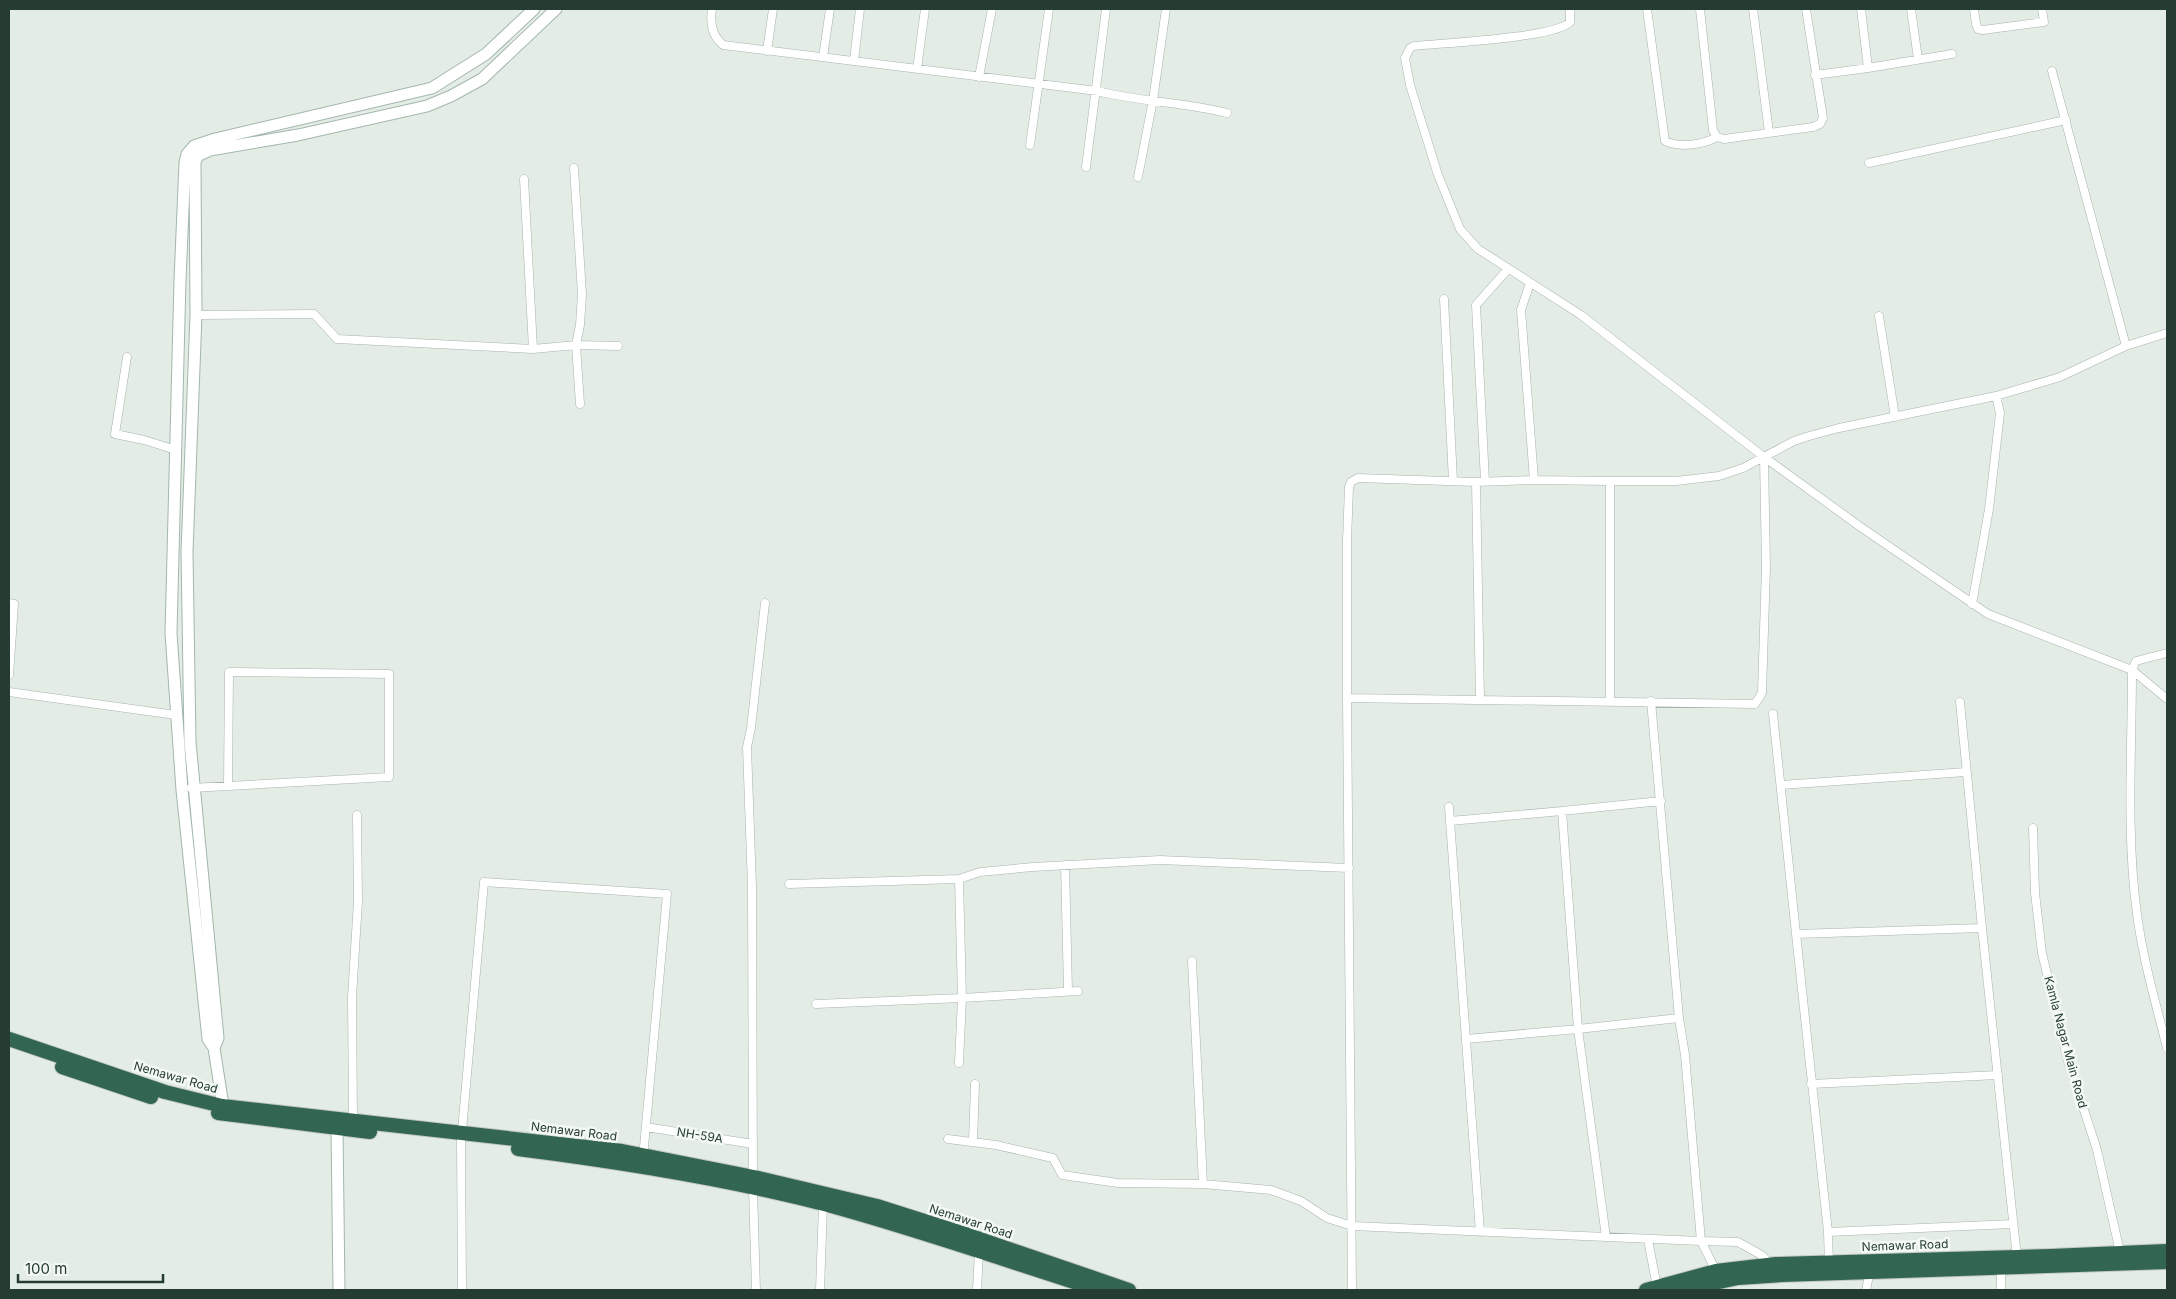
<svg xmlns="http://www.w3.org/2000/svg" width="2176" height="1299" viewBox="0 0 2176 1299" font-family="Inter,sans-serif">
	<rect width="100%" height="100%" fill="#e4ece6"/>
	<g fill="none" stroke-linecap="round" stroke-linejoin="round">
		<defs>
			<path id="street" d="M712,9C710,22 712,36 723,45L1097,91C1140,102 1184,102 1227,113
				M1570,9V22C1556,38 1441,43 1414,46L1410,48L1405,58L1410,85L1438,175L1460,229L1478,249L1581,315L1764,457L1862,528L1988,614L2132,670L2136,661L2167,653
				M1647,9L1665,141C1680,148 1702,145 1717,137
				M1700,9L1713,130L1717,137L1724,139L1813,127L1820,124L1823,118L1806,9
				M1753,9L1769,132
				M1911,9L1918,59
				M1974,9L1976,24L1978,29L1983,30L2044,22L2042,9
				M767,51L773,9
				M823,57L830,9
				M854,61L860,9
				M1868,68L1952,54
				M917,69L925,9
				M2052,71L2126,346
				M1815,75L1868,68L1861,9
				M979,77L992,9
				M1030,145L1049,9
				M1869,163L2066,120
				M1086,167L1106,9
				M574,168L582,294L580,325L576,345L580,404
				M1138,177L1153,100L1166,9
				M524,179L533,349
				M1530,283L1521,310L1534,480
				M1444,299L1453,481
				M196,315L314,314L337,339L533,349L576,345L618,346
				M1879,316L1895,417
				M127,357L115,434L144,440L176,450
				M1485,481L1476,305L1508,269
				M1476,482L1480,699
				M9,603L14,604L9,675
				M1972,604L1989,509L2000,413L1996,396
				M9,692L176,715
				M1347,698L1755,704L1762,693L1766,567L1764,457
				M2167,699L2132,670C2132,751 2126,834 2137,914C2143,960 2156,1004 2167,1048
				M1651,701L1679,1018L1685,1055L1701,1241L1738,1242L1763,1256L1771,1266
				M1610,702V481
				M1773,714L1796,934L1982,928L1960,702
				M1781,785L1966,772
				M191,788L389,777V674L229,672L228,785
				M1661,801L1562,811L1578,1029L1679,1018
				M1449,807L1480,1232
				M1450,821L1562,811
				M2033,828L2035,893L2042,953L2068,1061L2097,1150L2120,1252
				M1065,865L1068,991
				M789,884L959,879
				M1982,928L2017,1258
				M1796,934L1828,1232L1829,1265
				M1192,961L1203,1184
				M1078,991L962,998L959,879L980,872L1033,867L1160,860L1349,868
				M816,1004L962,998L959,1063
				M1466,1039L1578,1029L1606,1237
				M1811,1084L1998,1075
				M353,1120L352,997L358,901L357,815
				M646,1127L753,1144
				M948,1139L996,1145L1053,1158L1062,1175L1118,1183L1203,1184L1271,1190L1301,1201L1327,1218L1352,1226L1701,1241L1717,1273
				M973,1142L975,1084
				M1828,1232L2013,1224
				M1648,1240L1657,1287
				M2001,1269V1290
				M462,1290L461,1142L484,882L667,894L643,1158
				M756,1290L753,1189L752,887L747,747L751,728L765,603
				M820,1290L823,1204
				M977,1290L979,1252
				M1352,1290L1347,698V541L1349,487L1351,482L1358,478L1476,482L1534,480L1610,481H1676L1719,476L1743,468L1794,441L1809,436L1839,428L1996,396L2060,377L2126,346L2167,333
				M1866,1290L1870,1271"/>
			<path id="secondary" d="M214,1048L218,1038L190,742L187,552L196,315L195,163L197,156L210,150L298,135L427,106L451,96L482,79L556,9
				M224,1112L214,1048L208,1039L182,790L171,633L180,280L185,163L187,154L194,146L215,139L432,88L486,54L534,9
				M337,1129L339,1290"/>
			<path id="highway" d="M9,1039L165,1092L222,1106L622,1151L754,1177L877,1206L965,1234L1129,1290
				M62,1067L151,1097
				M218,1113L370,1132
				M518,1149C621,1162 724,1178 824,1204C917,1229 1007,1261 1099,1290
				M1646,1290L1716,1271L1776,1264L2051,1256L2167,1251
				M1682,1290L1738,1278L1782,1275L2167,1262"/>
		</defs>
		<use href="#street" stroke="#a7b4ac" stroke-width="9"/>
		<use href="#secondary" stroke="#a3b7ac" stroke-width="13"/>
		<use href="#highway" stroke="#c2c8c5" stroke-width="16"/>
		<use href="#street" stroke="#fff" stroke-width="8"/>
		<use href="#secondary" stroke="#fff" stroke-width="11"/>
		<use href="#highway" stroke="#326650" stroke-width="14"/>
	</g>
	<g text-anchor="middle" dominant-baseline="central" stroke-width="5" stroke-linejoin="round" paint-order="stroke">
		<g font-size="12" fill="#243c31" stroke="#f4f9f5">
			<text transform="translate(2066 1042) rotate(75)">Kamla Nagar Main Road</text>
			<text transform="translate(176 1077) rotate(16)">Nemawar Road</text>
			<text transform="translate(574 1131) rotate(7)">Nemawar Road</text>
			<text transform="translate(700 1135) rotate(9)">NH-59A</text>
			<text transform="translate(971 1221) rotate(18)">Nemawar Road</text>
			<text transform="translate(1905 1245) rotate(-2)">Nemawar Road</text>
		</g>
	</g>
	<rect width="2176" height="1299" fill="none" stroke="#243c31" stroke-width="20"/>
	<path d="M18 1274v8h145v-8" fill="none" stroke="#243c31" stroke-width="2.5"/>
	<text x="25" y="1274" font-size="15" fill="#243c31" stroke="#f4f9f5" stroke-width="4" paint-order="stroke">100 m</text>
</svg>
